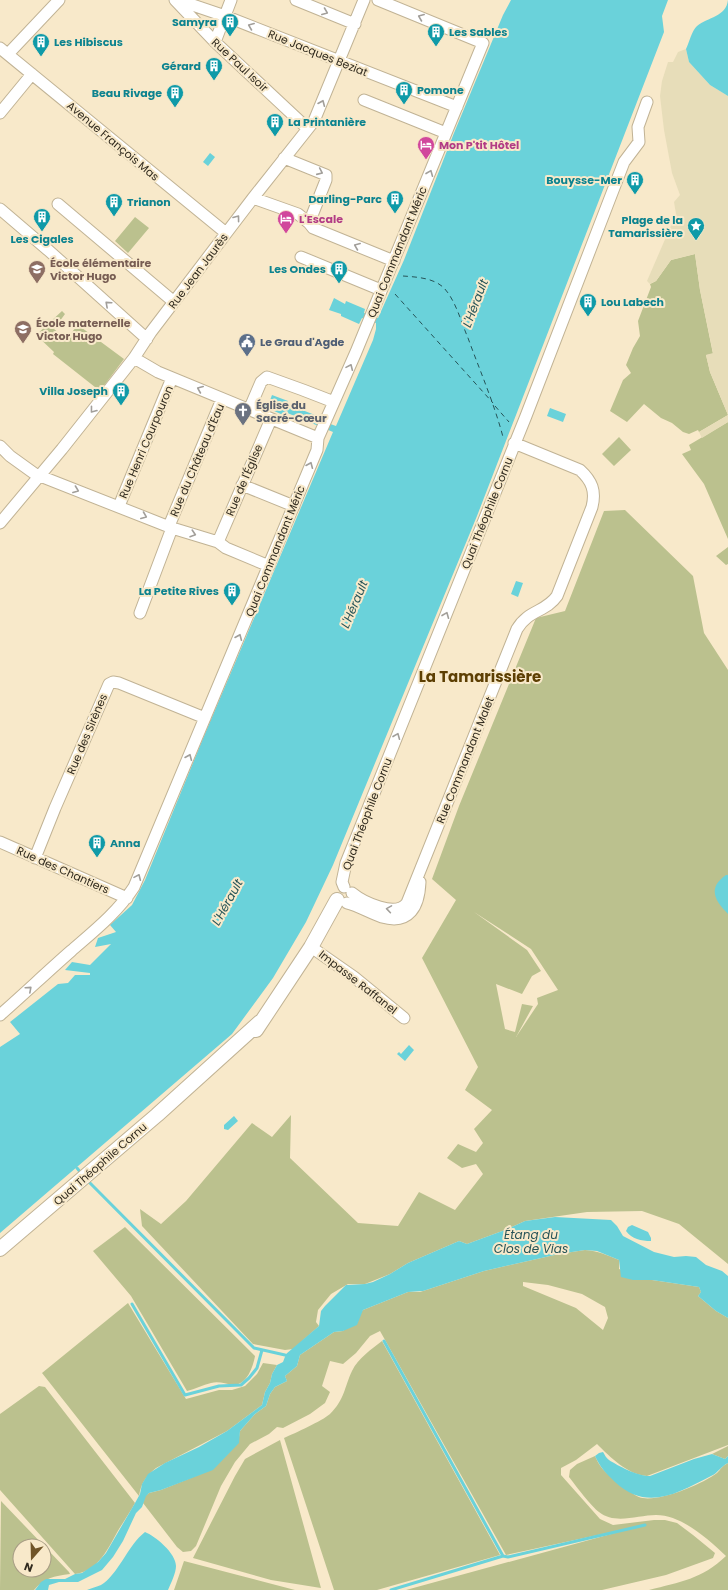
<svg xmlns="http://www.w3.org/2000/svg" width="728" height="1590" viewBox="0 0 728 1590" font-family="Poppins,sans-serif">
	<rect width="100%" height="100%" fill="#f8e9ca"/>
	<path fill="#bbc18e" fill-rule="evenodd" d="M135,217L149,228L128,253L115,241Z
		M695,254L700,290L713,354L706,355L710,372L728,415L699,432L698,430L689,434L683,432L672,423L661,418L644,404L627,422L610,411L623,380L631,373L626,365L633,348L640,336L638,321L651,287L650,284L656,281L671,260Z
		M62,311L65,314L54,329L66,339L78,325L124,359L100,391L53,354L54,352L36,335Z
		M728,422V539L704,484L682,454L691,450L689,445Z
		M619,437L631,450L614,466L602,454Z
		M625,510L693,576L704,633L728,670V1264L679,1224L642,1211L587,1212L525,1221L505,1230L467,1244L459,1241L408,1263L390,1274L365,1284H348L331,1294L318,1310L316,1322L319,1326L293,1349L285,1350L253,1344L142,1226L140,1209L161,1224L186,1201L252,1123L272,1137L291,1115L290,1158L358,1223L398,1226L419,1192L455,1210L483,1174L476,1164L462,1168L447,1158L458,1144L476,1152L483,1143L474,1129L492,1110L465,1090L478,1067L422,958L456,900L432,879L459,806L536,618L565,611L604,511ZM474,912L531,949L558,990L537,998L538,1004L516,1037L533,1006L522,1004L515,1032L505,1029L496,984L522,994L532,976L541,971L527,950Z
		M728,547V564L726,565L716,556Z
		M125,1227L255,1356C253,1367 247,1385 233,1385C226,1384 219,1381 211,1383C203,1385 195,1389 187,1391L131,1296L93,1251Z
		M585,1250C598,1251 607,1255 619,1260V1269L652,1280L699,1287L701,1292L698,1296L716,1311L728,1318V1445L647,1476C628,1475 610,1457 597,1444L576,1460L561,1468V1475L600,1519L613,1525L654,1520H665L677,1523L693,1535L715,1553L713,1558L666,1575L602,1590H406L644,1525L506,1555L380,1331L370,1336L356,1353L343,1364L330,1361L322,1386L330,1392L325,1403L310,1414L283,1428L277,1427L269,1434L250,1444L235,1462L221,1486L196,1546L191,1551L183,1552L177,1547L143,1503L145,1496L149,1493L161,1490L213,1469L238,1443L240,1431L255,1414L266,1406L270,1394L275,1387L287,1381L285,1376L297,1366L300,1355L334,1332L343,1331L363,1310L408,1292H420L484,1271L559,1254ZM523,1282L548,1285L582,1294L605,1307L608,1318L603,1330L576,1308L523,1286Z
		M128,1303L186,1399L219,1390H232L245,1386L257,1374L263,1363L277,1365L272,1374L270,1383L265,1392L262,1405L227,1431L156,1468C146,1476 141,1483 139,1496L42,1373Z
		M382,1341L500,1555L377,1590H334L284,1438C295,1433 322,1421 330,1414C345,1399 344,1388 352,1371C358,1358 372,1349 382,1341Z
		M39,1386L45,1387L135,1503C130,1512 124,1521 119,1529C108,1548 99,1571 75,1574L0,1490V1414Z
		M280,1440L321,1588L271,1580L193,1558L235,1476L245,1459Z
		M728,1446V1456L725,1459L712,1454Z
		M595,1456C602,1472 608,1474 622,1484C627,1488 633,1495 639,1497C655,1504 703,1484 717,1473C721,1469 722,1466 728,1463V1590H649C680,1582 702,1579 726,1556C708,1539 682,1515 656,1515C638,1515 615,1525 599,1512C591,1506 576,1486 569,1477L570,1470L577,1464Z
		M1,1501L69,1572L70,1574C54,1576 44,1578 34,1590H0ZM20,1546H44V1570H20Z
		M184,1561L295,1590H174Z"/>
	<path fill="#e7ddb9" d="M686,49L689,62L710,85L728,96V422L702,438L699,432L728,415L710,372L706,355L713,353L700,290L695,254L671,260L656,281L650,284L647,281L676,214L674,202L680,195L672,173L664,130L660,96L662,81L668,62H673L678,52Z"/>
	<path fill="#6ad2da" d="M511,0H668L662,16L664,32L477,516L333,865L306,922L273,978L232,1034L0,1233V1047L20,1034L10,1022L58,984L68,983L75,975H90V973L65,970L72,962L90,965L111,944L95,947L98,938L116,932L110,925L132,905L145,880L204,736L333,432L285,412L283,415L263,406L264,402L269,403L272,395L288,401L287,404L320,417L319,420L336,426L373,340L376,329V323L362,318L359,324L341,316V314L329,310L334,298L345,304L346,301L365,309L364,313L378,318L404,260L454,133L503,15Z
		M728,0V96L710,85L689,62L686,49C689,43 692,30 697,26C708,17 726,17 728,0Z
		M210,153L215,157L208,166L203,162Z
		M550,408L566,414L563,422L547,416Z
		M516,581L523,583L518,597L511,594Z
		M726,875H728V914C715,901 707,888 726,875Z
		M409,1045L414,1050L405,1061L397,1054L399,1052L401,1054Z
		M234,1116L238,1121L228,1130L224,1129V1125Z
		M555,1217L611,1220L617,1226L623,1236L654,1252L674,1257L686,1256L696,1257L706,1265L722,1271L728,1276V1318L716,1311L698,1296L701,1292L699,1287L652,1280H633L621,1277L619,1260L597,1251L585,1250L559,1254L484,1271L423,1291L408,1292L363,1310L357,1325L343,1331L334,1332L300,1355L297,1366L285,1376L287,1381L275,1387L270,1394L266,1406L255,1414L240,1431L239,1443L213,1470L161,1490L149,1493L146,1496L142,1507L136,1513L123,1541L113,1557L102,1570L78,1582H59L49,1585L48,1590H35L41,1582L46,1579H65L75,1574L82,1573L98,1562L106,1553L135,1503L140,1494L142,1484L148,1474L165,1463L199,1447L227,1431L262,1405L265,1392L270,1383L272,1374L277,1365L283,1362L286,1354L319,1326L321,1311L325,1306L346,1285L365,1284L373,1282L390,1274L408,1263L459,1241L467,1244L505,1230L525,1221Z
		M632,1225L648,1232L651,1238V1241C641,1241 632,1239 626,1231L628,1227Z
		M603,1452C605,1455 606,1458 609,1460C618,1466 640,1477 650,1476L694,1459L712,1454L725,1459L728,1456V1463C721,1466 718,1473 711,1476C678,1493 647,1512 615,1482C606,1473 601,1469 595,1456L599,1453Z
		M145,1532C155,1536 176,1553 176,1566C176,1573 171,1583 168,1590H87C91,1588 97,1587 101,1585C118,1575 128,1545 145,1532Z"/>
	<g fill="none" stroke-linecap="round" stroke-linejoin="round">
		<path stroke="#6ad2da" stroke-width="3" d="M77,1168L81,1173
			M86,1179L254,1348L285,1355
			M132,1304L185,1395L219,1386L241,1385L249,1378L257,1368L262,1350
			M384,1341L503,1556
			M391,1590L503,1556L508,1557L645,1525"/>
		<path stroke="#265458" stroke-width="1" stroke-dasharray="5 4" stroke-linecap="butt" d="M403,276C417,277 434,278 444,288C456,301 461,322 468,338C480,371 494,403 503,437
			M395,294L493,403
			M495,406L509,422"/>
		<defs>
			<path id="minor" d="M175,0L215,42L307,128
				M178,0L225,16L457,107
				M296,0L355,24
				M215,42L231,0
				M0,48L226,233
				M8,54L59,0
				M364,100L446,133
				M0,113L32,74
				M253,198L298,214L309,223L326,180V175L284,158
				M58,204L174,302
				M0,209L48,250L147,339
				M309,223L313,228L394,261
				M301,257L381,290
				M134,358L158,372L318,438
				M249,410L261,382L267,377L303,390L334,402
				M0,446L10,456L35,474L172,528L218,542L226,548L269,566
				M242,485L294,506
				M119,506L172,378
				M0,523L62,449L134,358L151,332L253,198L314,121L364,0
				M169,526L222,399
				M218,542L271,419
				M140,613L172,528
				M0,842L127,898
				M35,858L55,808L109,684L113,682L119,683L205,718
				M344,887L342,882L346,863L526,416L612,193L624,162L639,142L638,127L647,102
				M352,893C363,902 396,918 407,903L517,629C528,610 546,612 557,596L592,507C596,491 592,481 580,470L514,443
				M347,903C359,906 370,913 382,917C410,925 419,906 420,882
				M311,947L354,977L404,1018
				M0,1015C24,994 47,972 71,951C94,931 117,913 134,887L317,450L318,438L356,352L483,43L378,0"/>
			<path id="major" d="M256,1030L311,947L337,900
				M0,1249L157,1115L260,1022"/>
		</defs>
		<use href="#minor" stroke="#c1b395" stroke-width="13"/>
		<use href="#major" stroke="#c1b395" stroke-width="16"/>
		<use href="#minor" stroke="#fff" stroke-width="11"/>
		<use href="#major" stroke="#fff" stroke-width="14"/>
	</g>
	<defs><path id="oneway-chevron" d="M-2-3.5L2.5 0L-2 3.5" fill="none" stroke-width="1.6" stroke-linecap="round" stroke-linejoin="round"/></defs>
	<g stroke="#a29f9a">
		<use href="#oneway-chevron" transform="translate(325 12) rotate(22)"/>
		<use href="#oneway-chevron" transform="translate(421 17) rotate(-158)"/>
		<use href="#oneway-chevron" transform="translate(251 26) rotate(-158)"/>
		<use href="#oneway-chevron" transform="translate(322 103) rotate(-67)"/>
		<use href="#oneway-chevron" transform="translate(320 172) rotate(24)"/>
		<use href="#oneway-chevron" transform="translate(430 173) rotate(-68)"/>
		<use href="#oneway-chevron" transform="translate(237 218) rotate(-53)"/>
		<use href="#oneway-chevron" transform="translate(357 246) rotate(-158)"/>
		<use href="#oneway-chevron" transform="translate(108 304) rotate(-138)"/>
		<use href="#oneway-chevron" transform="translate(350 367) rotate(-66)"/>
		<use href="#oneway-chevron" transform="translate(200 389) rotate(-157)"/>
		<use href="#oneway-chevron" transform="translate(93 410) rotate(128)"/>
		<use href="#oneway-chevron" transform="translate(310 465) rotate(-67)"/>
		<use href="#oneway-chevron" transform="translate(76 490) rotate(21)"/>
		<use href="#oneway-chevron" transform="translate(144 516) rotate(22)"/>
		<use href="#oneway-chevron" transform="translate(193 534) rotate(18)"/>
		<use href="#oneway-chevron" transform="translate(446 615) rotate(-68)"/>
		<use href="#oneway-chevron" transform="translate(239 637) rotate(-67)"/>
		<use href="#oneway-chevron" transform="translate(397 736) rotate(-68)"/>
		<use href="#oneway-chevron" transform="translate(189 757) rotate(-67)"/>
		<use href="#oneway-chevron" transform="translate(138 877) rotate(-66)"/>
		<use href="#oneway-chevron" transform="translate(389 909) rotate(-171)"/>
		<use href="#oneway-chevron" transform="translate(29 989) rotate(-42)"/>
	</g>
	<defs>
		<symbol id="building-pin" viewBox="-11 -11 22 30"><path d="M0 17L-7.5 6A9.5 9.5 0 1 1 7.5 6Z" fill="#0f9aa8" stroke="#f8e9ca"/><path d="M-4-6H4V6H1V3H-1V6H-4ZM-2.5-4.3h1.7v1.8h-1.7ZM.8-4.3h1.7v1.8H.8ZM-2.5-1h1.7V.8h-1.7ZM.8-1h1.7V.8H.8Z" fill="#fff"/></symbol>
		<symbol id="hotel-pin" viewBox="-11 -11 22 30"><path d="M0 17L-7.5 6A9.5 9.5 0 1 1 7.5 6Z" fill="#d1479c" stroke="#f8e9ca"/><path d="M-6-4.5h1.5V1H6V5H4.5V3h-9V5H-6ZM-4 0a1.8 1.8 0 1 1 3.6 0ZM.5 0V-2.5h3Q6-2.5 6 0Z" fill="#fff"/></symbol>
		<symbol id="sight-pin" viewBox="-11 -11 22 30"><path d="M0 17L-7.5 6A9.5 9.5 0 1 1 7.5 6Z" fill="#0f9aa8" stroke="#f8e9ca"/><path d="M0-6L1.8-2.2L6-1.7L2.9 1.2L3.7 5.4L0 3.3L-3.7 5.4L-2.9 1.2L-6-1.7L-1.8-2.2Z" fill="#fff"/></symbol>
		<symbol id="school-pin" viewBox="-11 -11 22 30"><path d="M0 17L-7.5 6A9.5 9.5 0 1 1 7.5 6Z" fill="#8d6e63" stroke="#f8e9ca"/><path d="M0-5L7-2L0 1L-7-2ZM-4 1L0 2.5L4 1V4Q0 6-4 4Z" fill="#fff"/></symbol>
		<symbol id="civic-pin" viewBox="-11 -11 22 30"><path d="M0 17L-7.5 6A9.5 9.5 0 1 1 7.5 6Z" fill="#5c6f8a" stroke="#f8e9ca"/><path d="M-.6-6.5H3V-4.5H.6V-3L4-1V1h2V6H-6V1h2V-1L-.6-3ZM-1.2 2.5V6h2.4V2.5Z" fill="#fff"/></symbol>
		<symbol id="church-pin" viewBox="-11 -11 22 30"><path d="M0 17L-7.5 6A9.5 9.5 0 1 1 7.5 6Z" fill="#6b7280" stroke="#f8e9ca"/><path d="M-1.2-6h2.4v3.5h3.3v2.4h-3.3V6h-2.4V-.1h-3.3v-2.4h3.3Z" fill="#fff"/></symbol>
	</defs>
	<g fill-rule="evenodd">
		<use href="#building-pin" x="220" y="12" width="20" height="27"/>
		<use href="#building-pin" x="426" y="22" width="20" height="27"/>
		<use href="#building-pin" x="31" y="32" width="20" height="27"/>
		<use href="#building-pin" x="204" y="56" width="20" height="27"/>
		<use href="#building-pin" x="394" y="80" width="20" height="27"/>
		<use href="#building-pin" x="165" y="83" width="20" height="27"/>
		<use href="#building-pin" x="265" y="112" width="20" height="27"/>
		<use href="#hotel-pin" x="416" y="135" width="20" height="27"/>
		<use href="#building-pin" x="625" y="170" width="20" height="27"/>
		<use href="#building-pin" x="385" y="189" width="20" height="27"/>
		<use href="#building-pin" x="104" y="192" width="20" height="27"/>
		<use href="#building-pin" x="32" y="207" width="20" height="27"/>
		<use href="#hotel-pin" x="276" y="209" width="20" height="27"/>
		<use href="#sight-pin" x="686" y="216" width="20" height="27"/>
		<use href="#school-pin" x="27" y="259" width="20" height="27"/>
		<use href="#building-pin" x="329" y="259" width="20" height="27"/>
		<use href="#building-pin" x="578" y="292" width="20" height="27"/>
		<use href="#school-pin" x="13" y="319" width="20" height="27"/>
		<use href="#civic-pin" x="237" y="332" width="20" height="27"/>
		<use href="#building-pin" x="111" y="381" width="20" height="27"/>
		<use href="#church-pin" x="233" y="401" width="20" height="27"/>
		<use href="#building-pin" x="222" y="581" width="20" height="27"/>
		<use href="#building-pin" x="87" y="833" width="20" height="27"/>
	</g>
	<g text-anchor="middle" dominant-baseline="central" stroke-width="4" stroke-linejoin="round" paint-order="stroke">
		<g font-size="11" font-weight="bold" fill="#0d838f" stroke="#f8e9ca" text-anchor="end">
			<text x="217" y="22">Samyra</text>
			<text x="449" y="32" text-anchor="start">Les Sables</text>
			<text x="54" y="42" text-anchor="start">Les Hibiscus</text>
			<text x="201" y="66">Gérard</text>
			<text x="417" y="90" text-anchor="start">Pomone</text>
			<text x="162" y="93">Beau Rivage</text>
			<text x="288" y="122" text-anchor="start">La Printanière</text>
			<text x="622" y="180">Bouysse-Mer</text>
			<text x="382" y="199">Darling-Parc</text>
			<text x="127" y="202" text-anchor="start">Trianon</text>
			<text x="683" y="220">Plage de la<tspan x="683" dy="13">Tamarissière</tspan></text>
			<text x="42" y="239" text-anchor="middle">Les Cigales</text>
			<text x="326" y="269">Les Ondes</text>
			<text x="601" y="302" text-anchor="start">Lou Labech</text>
			<text x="108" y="391">Villa Joseph</text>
			<text x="219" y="591">La Petite Rives</text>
			<text x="110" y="843" text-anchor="start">Anna</text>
		</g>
		<g font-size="11" fill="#302a1e" stroke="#f8e9ca">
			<text transform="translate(318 53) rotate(22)">Rue Jacques Beziat</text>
			<text transform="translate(240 65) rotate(43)">Rue Paul Isoir</text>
			<text transform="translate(113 141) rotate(40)">Avenue François Mas</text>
			<text transform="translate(397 252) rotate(-68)">Quai Commandant Méric</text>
			<text transform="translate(198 271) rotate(-53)">Rue Jean Jaurès</text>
			<text transform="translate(146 442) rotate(-67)">Rue Henri Courpouron</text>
			<text transform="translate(197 460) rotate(-67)">Rue du Château d'Eau</text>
			<text transform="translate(244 480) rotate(-67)">Rue de l'Église</text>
			<text transform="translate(487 513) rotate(-68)">Quai Théophile Cornu</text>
			<text transform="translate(275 551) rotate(-68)">Quai Commandant Méric</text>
			<text transform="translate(87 734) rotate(-67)">Rue des Sirènes</text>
			<text transform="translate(465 760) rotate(-68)">Rue Commandant Malet</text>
			<text transform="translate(367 814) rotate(-69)">Quai Théophile Cornu</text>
			<text transform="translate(63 870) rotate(24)">Rue des Chantiers</text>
			<text transform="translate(358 982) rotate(38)">Impasse Raffanel</text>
			<text transform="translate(100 1164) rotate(-41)">Quai Théophile Cornu</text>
		</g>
		<g font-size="11" font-weight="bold" fill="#b23c85" stroke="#f8e9ca" text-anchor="start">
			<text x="439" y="145">Mon P'tit Hôtel</text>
			<text x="299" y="219">L'Escale</text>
		</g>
		<g font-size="11" font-weight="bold" fill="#785e54" stroke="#f8e9ca" text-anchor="start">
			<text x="50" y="263">École élémentaire<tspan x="50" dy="13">Victor Hugo</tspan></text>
			<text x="36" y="323">École maternelle<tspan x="36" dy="13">Victor Hugo</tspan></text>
		</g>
		<g font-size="11" font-weight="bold" fill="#4e5e75" stroke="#f8e9ca" text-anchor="start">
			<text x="260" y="342">Le Grau d'Agde</text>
		</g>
		<g font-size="11" font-weight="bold" fill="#5b616d" stroke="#f8e9ca" text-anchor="start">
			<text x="256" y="405">Église du<tspan x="256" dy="13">Sacré-Cœur</tspan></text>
		</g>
		<g font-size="12" font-style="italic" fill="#265458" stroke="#f8e9ca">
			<text transform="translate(475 303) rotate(-69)">L'Hérault</text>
			<text transform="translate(354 604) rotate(-67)">L'Hérault</text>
			<text transform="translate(227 902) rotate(-61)">L'Hérault</text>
			<text x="531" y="1234">Étang du<tspan x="531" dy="14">Clos de Vias</tspan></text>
		</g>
		<g font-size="15" font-weight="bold" fill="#5d3f03" stroke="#f8e9ca">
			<text x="480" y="676">La Tamarissière</text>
		</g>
	</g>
	<g transform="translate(32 1558) rotate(200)"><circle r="19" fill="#f8e9ca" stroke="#a89d85"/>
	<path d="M0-3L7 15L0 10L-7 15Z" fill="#705427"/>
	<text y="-6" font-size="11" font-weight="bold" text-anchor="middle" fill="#302a1e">N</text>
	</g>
</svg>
